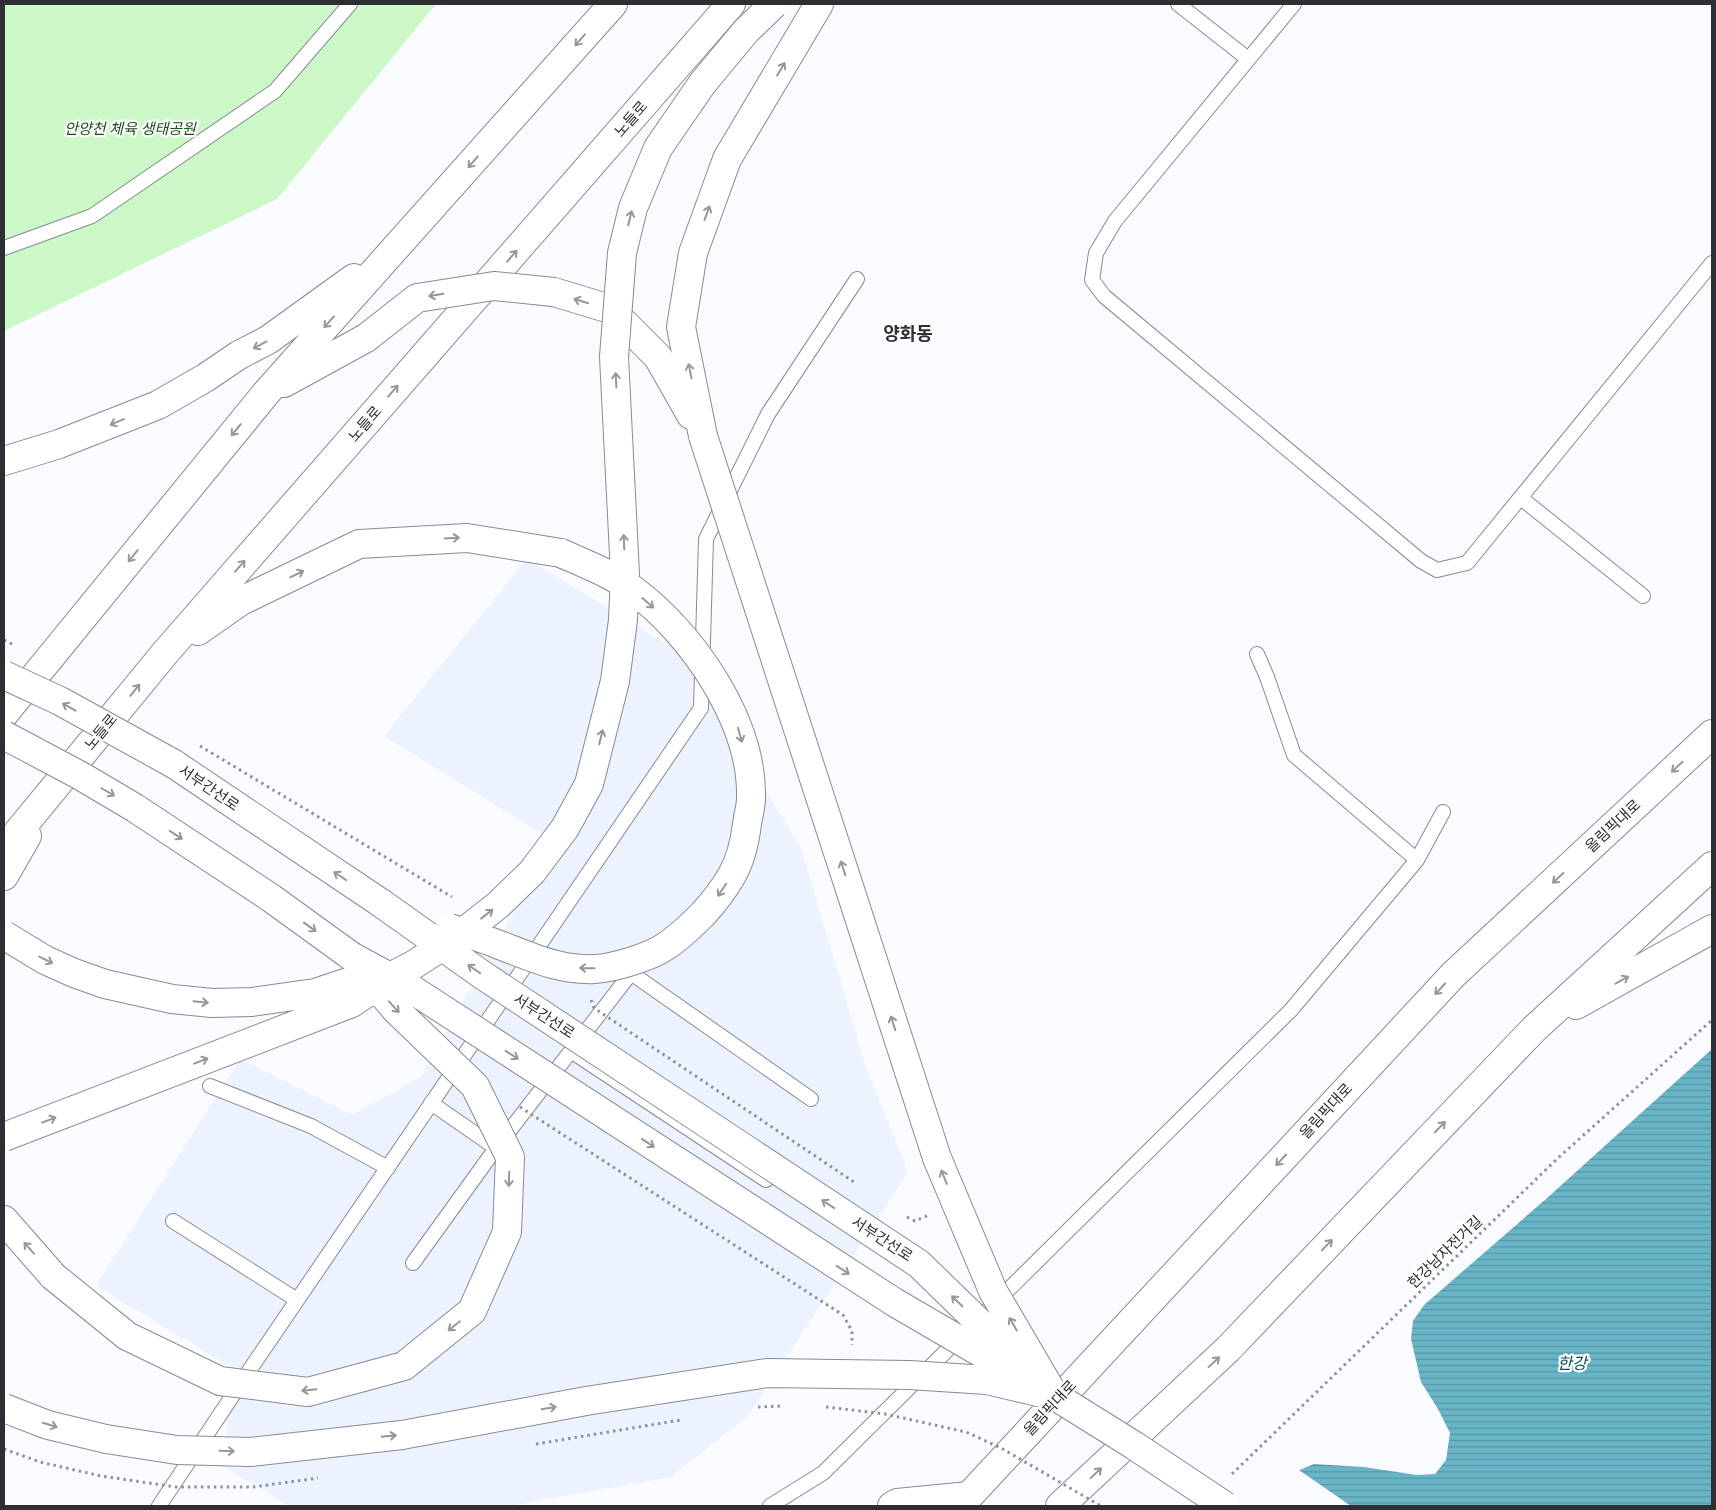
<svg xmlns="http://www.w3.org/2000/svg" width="1716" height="1510" viewBox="0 0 1716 1510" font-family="'Times New Roman','Noto Sans KR',serif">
	<defs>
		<pattern id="water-rules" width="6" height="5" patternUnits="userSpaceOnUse" patternTransform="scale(1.25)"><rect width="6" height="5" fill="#69b5c8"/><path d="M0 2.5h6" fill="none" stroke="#5794a3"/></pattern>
	</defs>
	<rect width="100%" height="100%" fill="#f9fbfe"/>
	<path fill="#ecf2fe" d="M527,559L679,651L801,848L866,1068L908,1172L748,1416L671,1477L508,1506H289L224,1467L231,1367L96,1286L240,1059L352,1115L421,1077L554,841L384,736Z"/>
	<path fill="#ccf8c8" d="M4,4H436L277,199L4,331Z"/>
	<path fill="url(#water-rules)" d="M1712,1049V1506H1247L1297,1471L1314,1464L1364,1467L1417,1475L1435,1474L1446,1460L1450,1433L1438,1409L1421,1382L1411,1339L1413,1321L1424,1305L1546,1199Z"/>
	<path fill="#f9fbfe" d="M1296,1468L1351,1506H1245Z"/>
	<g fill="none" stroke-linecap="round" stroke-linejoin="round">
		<defs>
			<path id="service" d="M1178,4L1248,59
				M1294,4L1115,221L1096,253L1092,280L1104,296L1421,561L1437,570L1467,563L1712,263
				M4,248L92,216L275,91L350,4
				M1521,498L1643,596
				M1417,860L1443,812
				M571,1051L766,1180
				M210,1086L311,1126L388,1168
				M500,1143L631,973L811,1099
				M173,1221L297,1300
				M413,1263L496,1148L431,1103
				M159,1506L257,1359L701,708L706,539L768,414L857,279
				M770,1506L823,1473L1291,1010L1417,860L1294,755L1267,677L1257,654"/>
			<path id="primary" d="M554,292L610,309L658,357L691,415
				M284,383L366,338
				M703,436L681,327L693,253L727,159L819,4
				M4,461L59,444L158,405L205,378L239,355L268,340L354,278
				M198,631L241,601L359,544L467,538L561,553
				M4,714L267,392L613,4
				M174,764L381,903
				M135,808L271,898L351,956
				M4,849L165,653L731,4
				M4,876L27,836
				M4,1220L53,1276"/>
			<path id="trunk" d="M1576,1005L1712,929
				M892,1506L897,1503L969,1496
				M957,1506L969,1496L1453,975L1712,734
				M1060,1506L1228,1349L1534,1029L1712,866"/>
		</defs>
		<use href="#service" stroke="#878b91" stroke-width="16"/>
		<use href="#primary" stroke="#878b91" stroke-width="30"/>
		<use href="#trunk" stroke="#878b91" stroke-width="30"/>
		<path stroke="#909295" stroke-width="3" stroke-dasharray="2.5 4" stroke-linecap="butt" d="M1232,1474L1558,1158L1712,1020"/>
		<use href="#service" stroke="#fff" stroke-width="14"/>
		<use href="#primary" stroke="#fff" stroke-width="28"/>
		<use href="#trunk" stroke="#fff" stroke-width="28"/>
		<defs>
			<path id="primary-bridge" d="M366,338L417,298L494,286L554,292
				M703,436L937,1158L993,1291L1054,1395
				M4,675L60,701L174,764
				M4,735L81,776L135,808
				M381,903L481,974L919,1264L1025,1367
				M450,928C466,933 482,938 497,944C529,956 559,971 595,969C613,968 651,957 666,946C680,937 691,926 703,914C714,902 724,889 732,875C740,861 745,840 747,824C748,816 751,807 751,798C753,721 691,632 632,589C610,573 585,564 561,553
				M4,935L45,960L74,973L105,984L172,999L212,1003L252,1002L315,993L348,982L384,978
				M351,956L410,988L894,1302L1055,1396L1135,1446L1225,1506
				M4,1137L352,1003L388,978L415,964L461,934L498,905L532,872L565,828L589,784L615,681L623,620L625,574L614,357L622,253L633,208L658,148L702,84L746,31L774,4
				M53,1276L127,1336L220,1381L308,1392L404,1366L472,1311L507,1232L510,1157L475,1086L396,1010L365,973
				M4,1408L48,1425L106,1439L177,1450L250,1452L402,1435L586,1401L767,1373L909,1375L987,1380L1055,1396"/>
		</defs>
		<use href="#primary-bridge" stroke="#878b91" stroke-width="30" stroke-linecap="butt"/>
		<path stroke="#909295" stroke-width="3" stroke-dasharray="2.5 4" stroke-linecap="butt" d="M4,640L12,644
			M200,746L452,897
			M591,1000L594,1008L854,1182
			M520,1107L843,1315L852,1331V1345
			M907,1217L915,1221L929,1215
			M758,1407L782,1406
			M826,1407L885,1414L966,1432L1001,1448L1101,1506
			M536,1444L681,1420
			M4,1449L40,1462L101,1476L176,1487H253L318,1478"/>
		<use href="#primary-bridge" stroke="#fff" stroke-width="28"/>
	</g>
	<defs><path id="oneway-shaft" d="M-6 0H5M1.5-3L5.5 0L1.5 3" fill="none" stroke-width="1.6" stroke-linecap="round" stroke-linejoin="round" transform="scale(1.25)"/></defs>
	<g stroke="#969798">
		<use href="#oneway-shaft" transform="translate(580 40) rotate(131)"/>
		<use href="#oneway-shaft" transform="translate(781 69) rotate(-59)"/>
		<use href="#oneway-shaft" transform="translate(473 162) rotate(131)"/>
		<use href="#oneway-shaft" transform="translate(707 213) rotate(-70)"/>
		<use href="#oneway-shaft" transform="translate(630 218) rotate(-76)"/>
		<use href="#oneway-shaft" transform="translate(512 256) rotate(-49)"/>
		<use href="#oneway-shaft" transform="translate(436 295) rotate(171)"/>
		<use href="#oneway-shaft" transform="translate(581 301) rotate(-163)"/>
		<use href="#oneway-shaft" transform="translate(329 322) rotate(132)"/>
		<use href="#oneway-shaft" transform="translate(260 345) rotate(152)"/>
		<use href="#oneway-shaft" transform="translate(690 371) rotate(-101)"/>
		<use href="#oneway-shaft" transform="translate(616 380) rotate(-93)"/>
		<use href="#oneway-shaft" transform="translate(393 391) rotate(-49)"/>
		<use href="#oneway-shaft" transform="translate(117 422) rotate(157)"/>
		<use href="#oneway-shaft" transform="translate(236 430) rotate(129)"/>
		<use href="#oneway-shaft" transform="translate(452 538) rotate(-3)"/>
		<use href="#oneway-shaft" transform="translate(624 542) rotate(-92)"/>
		<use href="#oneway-shaft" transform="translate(133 556) rotate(129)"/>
		<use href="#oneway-shaft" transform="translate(240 566) rotate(-49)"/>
		<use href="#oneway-shaft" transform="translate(297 574) rotate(-26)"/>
		<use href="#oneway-shaft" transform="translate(648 603) rotate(41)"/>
		<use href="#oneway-shaft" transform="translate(135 690) rotate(-51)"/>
		<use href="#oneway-shaft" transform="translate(69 707) rotate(-151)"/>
		<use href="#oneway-shaft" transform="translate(740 735) rotate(74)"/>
		<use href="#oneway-shaft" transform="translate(601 737) rotate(-76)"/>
		<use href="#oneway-shaft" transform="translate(1677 767) rotate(137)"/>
		<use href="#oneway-shaft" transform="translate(108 792) rotate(30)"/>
		<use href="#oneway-shaft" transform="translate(176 835) rotate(33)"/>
		<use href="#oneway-shaft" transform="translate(843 868) rotate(-108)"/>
		<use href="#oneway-shaft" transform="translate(340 876) rotate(-146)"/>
		<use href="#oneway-shaft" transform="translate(1558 878) rotate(137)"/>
		<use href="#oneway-shaft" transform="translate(722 890) rotate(124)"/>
		<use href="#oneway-shaft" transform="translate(487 914) rotate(-38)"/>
		<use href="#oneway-shaft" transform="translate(310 927) rotate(36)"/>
		<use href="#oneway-shaft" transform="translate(46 960) rotate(27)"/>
		<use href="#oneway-shaft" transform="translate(587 968) rotate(-179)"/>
		<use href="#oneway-shaft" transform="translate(474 969) rotate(-145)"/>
		<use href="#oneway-shaft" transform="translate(1622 980) rotate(-29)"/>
		<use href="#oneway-shaft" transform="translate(1440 989) rotate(133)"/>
		<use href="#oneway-shaft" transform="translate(201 1002) rotate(6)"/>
		<use href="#oneway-shaft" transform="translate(394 1007) rotate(48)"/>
		<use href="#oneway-shaft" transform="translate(893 1023) rotate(-108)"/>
		<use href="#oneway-shaft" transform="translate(512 1055) rotate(33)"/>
		<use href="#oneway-shaft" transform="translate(201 1061) rotate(-21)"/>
		<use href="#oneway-shaft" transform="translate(49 1120) rotate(-21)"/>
		<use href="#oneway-shaft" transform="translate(1440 1127) rotate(-46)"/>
		<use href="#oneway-shaft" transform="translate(648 1143) rotate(33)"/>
		<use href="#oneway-shaft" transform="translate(1281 1160) rotate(133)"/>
		<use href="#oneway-shaft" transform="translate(944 1177) rotate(-112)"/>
		<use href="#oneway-shaft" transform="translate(509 1179) rotate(92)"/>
		<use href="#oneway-shaft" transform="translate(828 1204) rotate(-147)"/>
		<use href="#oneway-shaft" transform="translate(1327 1245) rotate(-46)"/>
		<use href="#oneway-shaft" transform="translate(29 1248) rotate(-132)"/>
		<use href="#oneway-shaft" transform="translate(843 1270) rotate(33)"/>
		<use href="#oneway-shaft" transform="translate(957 1301) rotate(-136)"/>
		<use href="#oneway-shaft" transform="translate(1013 1324) rotate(-120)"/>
		<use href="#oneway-shaft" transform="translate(454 1326) rotate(141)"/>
		<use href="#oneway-shaft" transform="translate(1214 1362) rotate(-43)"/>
		<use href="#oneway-shaft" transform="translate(309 1390) rotate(174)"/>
		<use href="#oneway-shaft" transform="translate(549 1408) rotate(-10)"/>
		<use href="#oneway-shaft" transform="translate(50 1425) rotate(17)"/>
		<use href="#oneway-shaft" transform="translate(389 1436) rotate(-6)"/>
		<use href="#oneway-shaft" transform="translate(227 1451) rotate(2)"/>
		<use href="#oneway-shaft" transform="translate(1096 1473) rotate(-43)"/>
	</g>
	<g text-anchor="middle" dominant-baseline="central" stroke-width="4.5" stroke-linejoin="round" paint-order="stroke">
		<g font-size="15" fill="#2d2f32" stroke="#fff">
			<text transform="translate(631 119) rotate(-49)">노들로</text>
			<text transform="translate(365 424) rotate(-49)">노들로</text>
			<text transform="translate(101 732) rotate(-51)">노들로</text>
			<text transform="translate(209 788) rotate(34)">서부간선로</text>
			<text transform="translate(1613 826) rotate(-43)">올림픽대로</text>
			<text transform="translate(544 1016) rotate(33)">서부간선로</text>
			<text transform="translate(1326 1111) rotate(-47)">올림픽대로</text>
			<text transform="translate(882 1239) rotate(33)">서부간선로</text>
			<text transform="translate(1445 1252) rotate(-44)">한강남자전거길</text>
			<text transform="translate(1050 1408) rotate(-47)">올림픽대로</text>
		</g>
		<g font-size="15" font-style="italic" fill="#165215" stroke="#fff">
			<text x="130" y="129">안양천 체육 생태공원</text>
		</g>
		<g font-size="16" font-style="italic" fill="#074c5a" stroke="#fff">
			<text x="1572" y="1363">한강</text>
		</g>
		<g font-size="18" font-weight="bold" fill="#2d2f32" stroke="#fff">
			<text x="908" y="334">양화동</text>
		</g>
	</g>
	<rect width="1716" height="1510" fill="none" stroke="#2d2f32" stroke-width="10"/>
</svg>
